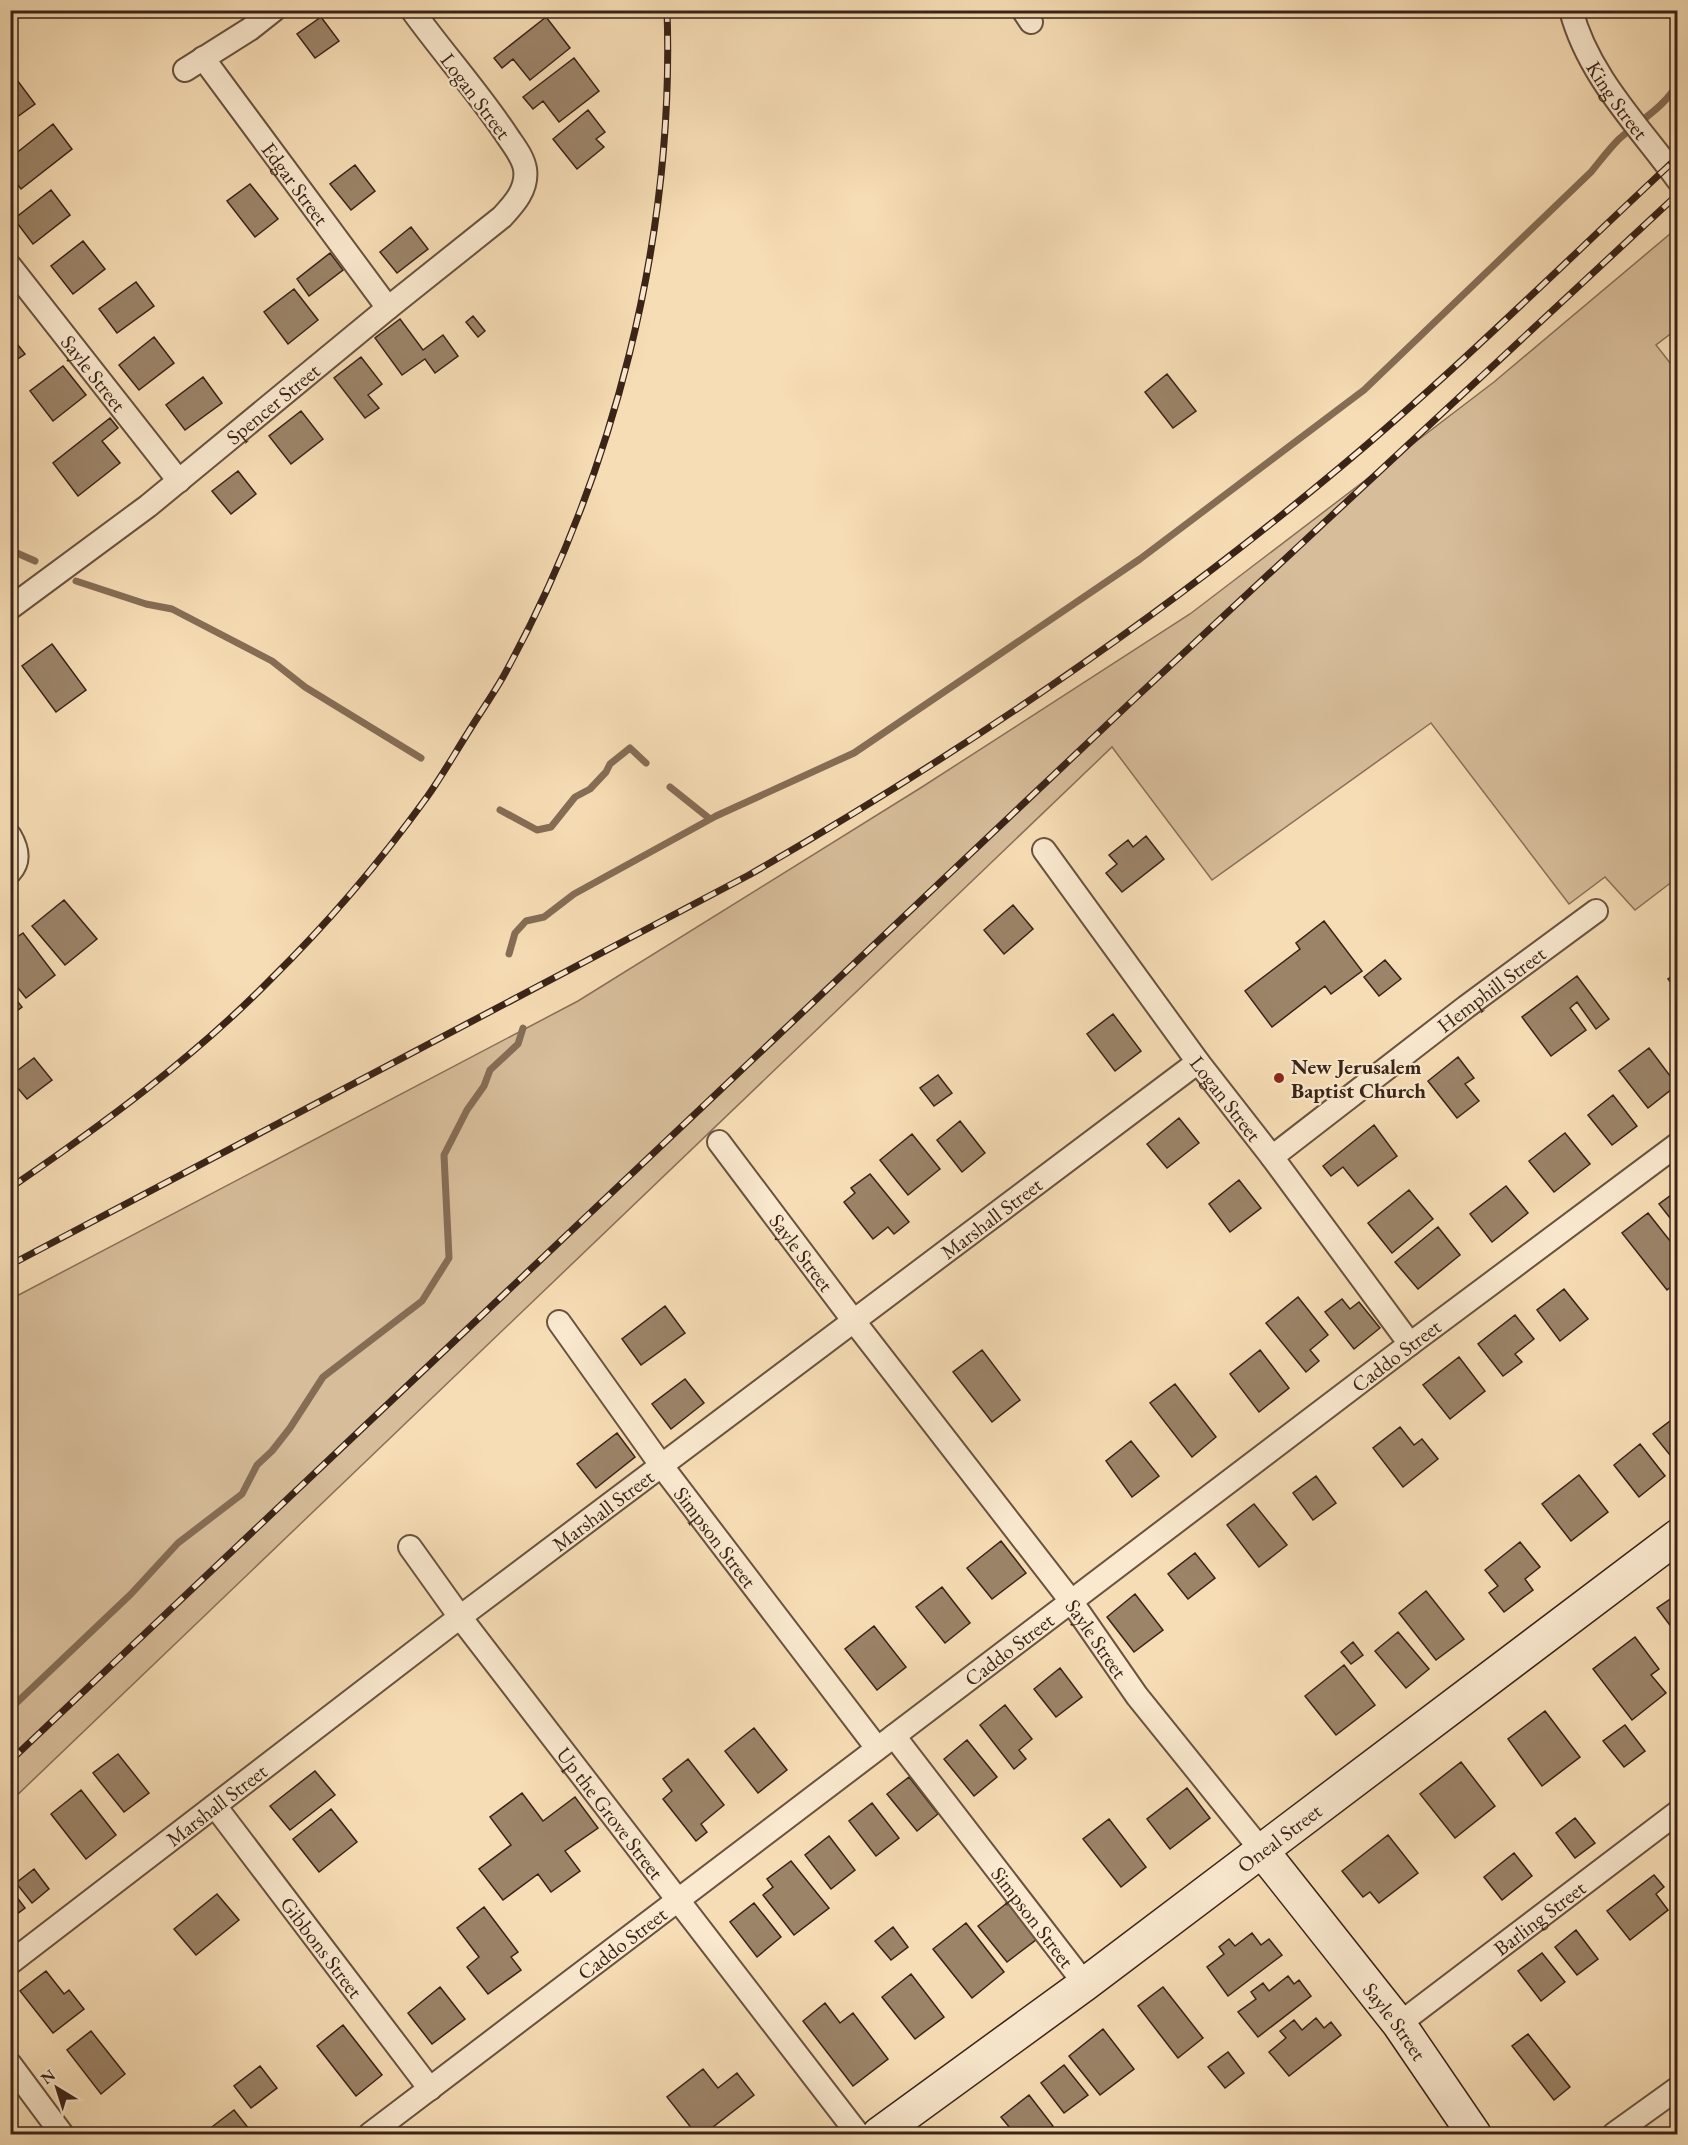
<svg xmlns="http://www.w3.org/2000/svg" width="1688" height="2145" viewBox="0 0 1688 2145" font-family="'EB Garamond',serif">
	<rect width="100%" height="100%" fill="#f7ddb5"/>
	<filter id="stains"><feTurbulence type="fractalNoise" baseFrequency=".00333" numOctaves="4"/><feColorMatrix values="0 0 0 0 .2 0 0 0 0 .09 0 0 0 0 .02 0 0 0 .5 -.17"/></filter>
	<radialGradient id="worn" r=".72"><stop offset=".6" stop-color="#630" stop-opacity="0"/><stop offset="1" stop-color="#630" stop-opacity=".3"/></radialGradient>
	<path fill="#d7bd9a" stroke="#887058" stroke-width="1.5" d="M1677,228V329L1656,345L1678,373L1677,878L1635,910L1605,877L1569,904L1431,723L1212,880L1112,747L11,1801V1299L578,1001L922,787L1190,614L1494,382Z"/>
	<g fill="none" stroke-linecap="round" stroke-linejoin="round">
		<path stroke="#856d55" stroke-width="7" d="M10,550L35,561
			M76,581L146,604L172,609L272,661L305,687L421,758
			M670,787L710,819
			M500,810L537,830L551,827L575,797L590,789L606,772L610,764L630,748L646,763
			M509,954L515,933L526,921L544,917L574,894L716,816L854,753L1140,559L1364,390L1591,172C1600,161 1609,149 1619,139C1639,121 1665,107 1678,83
			M10,1709L131,1594L178,1543L242,1494L257,1465L272,1451L290,1428L323,1377L422,1301L449,1258L444,1155L467,1110L484,1086L490,1070L518,1044L523,1028"/>
	</g>
	<path fill="#9c8469" stroke="#3a2317" stroke-width="1.5" d="M321,17L339,41L315,58L297,34Z
		M546,17L570,48L530,80L513,59L502,68L494,58Z
		M574,58L599,91L559,122L543,101L533,109L523,97Z
		M17,80L35,104L10,122V84Z
		M588,110L605,132L596,139L604,147L577,169L553,139Z
		M53,124L72,149L21,189L10,175V158Z
		M355,165L375,191L351,210L330,184Z
		M250,184L278,219L255,237L227,201Z
		M51,190L70,215L33,244L14,219Z
		M411,227L428,249L397,273L380,252Z
		M83,241L105,269L73,294L51,266Z
		M330,253L343,270L309,296L297,279Z
		M136,282L154,306L117,333L99,309Z
		M294,289L318,320L288,344L264,312Z
		M473,316L485,331L478,337L466,322Z
		M400,319L423,350L443,335L458,356L435,373L425,359L402,375L375,338Z
		M10,335L25,354L10,364Z
		M154,337L174,363L139,390L119,365Z
		M361,357L382,384L368,395L379,408L365,418L334,378Z
		M63,366L86,395L53,421L30,391Z
		M1167,374L1196,411L1173,428L1145,392Z
		M203,377L222,403L185,430L166,405Z
		M301,411L323,439L291,464L269,436Z
		M110,418L118,428L102,441L120,463L78,496L53,463Z
		M238,471L256,494L231,514L212,491Z
		M52,644L86,690L56,712L22,666Z
		M1146,836L1164,859L1122,892L1106,873L1117,864L1109,855L1128,840L1133,847Z
		M64,900L97,939L65,965L32,926Z
		M1013,905L1033,929L1004,954L984,930Z
		M1324,921L1362,971L1331,994L1325,986L1272,1027L1245,991L1300,949L1296,943Z
		M23,933L55,975L26,998L10,978V942Z
		M1385,960L1401,979L1379,996L1364,977Z
		M1678,972V992L1668,979Z
		M1577,976L1609,1019L1596,1029L1577,1002L1570,1008L1586,1030L1551,1056L1522,1017Z
		M10,992L22,1007L10,1016Z
		M1113,1014L1141,1051L1115,1071L1087,1034Z
		M1649,1048L1677,1085L1648,1108L1619,1071Z
		M1458,1057L1474,1078L1465,1084L1479,1101L1457,1118L1428,1081Z
		M34,1058L52,1080L27,1099L10,1079V1076Z
		M938,1075L952,1093L934,1106L920,1088Z
		M1613,1095L1637,1126L1612,1145L1588,1115Z
		M1179,1118L1199,1143L1167,1168L1147,1144Z
		M960,1121L985,1153L962,1172L937,1140Z
		M1374,1125L1397,1156L1358,1186L1343,1167L1331,1176L1323,1166Z
		M1565,1133L1590,1164L1554,1192L1529,1161Z
		M912,1134L940,1169L908,1195L880,1160Z
		M870,1174L909,1222L894,1234L888,1227L873,1239L844,1202L855,1193L851,1188Z
		M1239,1180L1261,1208L1230,1232L1209,1204Z
		M1506,1186L1528,1213L1492,1242L1470,1214Z
		M1409,1190L1433,1219L1392,1253L1368,1223Z
		M1678,1190V1228L1659,1204Z
		M1648,1213L1678,1251V1264L1674,1267L1678,1272V1281L1667,1290L1622,1233Z
		M1438,1227L1460,1255L1418,1289L1395,1262Z
		M1564,1289L1588,1319L1560,1341L1537,1310Z
		M1298,1297L1328,1335L1310,1350L1319,1361L1306,1372L1266,1323Z
		M1342,1299L1350,1309L1359,1302L1380,1328L1354,1349L1325,1312Z
		M665,1306L685,1333L641,1365L622,1339Z
		M1515,1315L1534,1339L1515,1354L1522,1362L1503,1376L1478,1344Z
		M982,1350L1020,1400L992,1422L953,1372Z
		M1260,1350L1289,1388L1259,1412L1230,1374Z
		M1459,1357L1485,1391L1450,1419L1423,1385Z
		M685,1379L704,1403L671,1429L652,1404Z
		M1175,1384L1216,1437L1192,1457L1150,1403Z
		M1678,1415V1465L1653,1434Z
		M1400,1427L1414,1445L1422,1439L1438,1459L1403,1487L1373,1448Z
		M617,1433L635,1457L596,1488L577,1464Z
		M1131,1441L1159,1476L1132,1497L1106,1461Z
		M1640,1444L1665,1476L1639,1497L1614,1465Z
		M1579,1475L1608,1512L1571,1541L1542,1504Z
		M1316,1476L1336,1503L1313,1520L1293,1493Z
		M1254,1504L1287,1545L1259,1567L1227,1525Z
		M1001,1541L1026,1573L992,1599L967,1568Z
		M1520,1542L1540,1567L1525,1579L1533,1590L1504,1612L1489,1593L1498,1586L1485,1570Z
		M1195,1553L1215,1578L1188,1599L1168,1574Z
		M942,1587L970,1623L945,1643L916,1607Z
		M1426,1591L1464,1639L1436,1660L1399,1613Z
		M1135,1594L1163,1630L1134,1652L1107,1617Z
		M1678,1594V1636L1657,1608Z
		M874,1626L906,1667L877,1690L845,1649Z
		M1398,1632L1429,1669L1406,1688L1375,1651Z
		M1635,1637L1659,1669L1651,1675L1666,1693L1632,1720L1593,1669Z
		M1353,1642L1363,1655L1351,1664L1341,1652Z
		M1344,1665L1375,1705L1336,1735L1305,1696Z
		M1060,1668L1082,1697L1056,1717L1034,1689Z
		M1005,1705L1032,1739L1019,1750L1026,1759L1014,1769L980,1725Z
		M1545,1711L1580,1757L1542,1786L1508,1739Z
		M1625,1725L1645,1751L1624,1767L1603,1741Z
		M754,1728L787,1770L758,1793L725,1751Z
		M967,1740L997,1777L974,1796L944,1759Z
		M118,1754L149,1793L124,1812L93,1773Z
		M688,1759L724,1805L701,1824L707,1832L696,1841L663,1799L672,1791L663,1779Z
		M1461,1762L1495,1806L1455,1838L1420,1794Z
		M315,1771L335,1795L290,1830L270,1806Z
		M909,1777L938,1814L917,1831L887,1794Z
		M1187,1788L1210,1818L1170,1849L1147,1819Z
		M81,1790L116,1835L86,1859L51,1814Z
		M522,1793L543,1821L575,1797L598,1828L565,1851L580,1871L551,1892L538,1874L503,1900L479,1869L511,1845L490,1817Z
		M872,1803L899,1838L876,1856L849,1821Z
		M331,1809L357,1842L319,1872L293,1839Z
		M1575,1818L1595,1843L1575,1858L1556,1833Z
		M1109,1819L1146,1867L1121,1887L1083,1839Z
		M1388,1835L1418,1873L1379,1903L1370,1892L1363,1897L1342,1871Z
		M829,1836L855,1870L831,1889L805,1855Z
		M1514,1853L1532,1876L1502,1900L1484,1877Z
		M791,1861L829,1908L794,1935L763,1895L773,1887L767,1879Z
		M34,1869L49,1889L32,1903L16,1883Z
		M1654,1875L1664,1887L1656,1894L1668,1910L1630,1940L1607,1911Z
		M13,1892L25,1908L10,1919V1895Z
		M217,1894L239,1920L196,1955L174,1929Z
		M1012,1899L1041,1936L1007,1962L978,1926Z
		M754,1903L781,1937L757,1957L730,1922Z
		M484,1907L518,1952L511,1957L521,1970L488,1994L467,1967L479,1957L457,1928Z
		M966,1923L1004,1972L972,1998L933,1949Z
		M893,1927L908,1947L891,1960L875,1941Z
		M1576,1930L1598,1959L1577,1975L1555,1947Z
		M1252,1933L1261,1945L1269,1939L1282,1955L1228,1996L1207,1967L1224,1954L1219,1947L1229,1939L1235,1946Z
		M1542,1953L1565,1982L1541,2001L1518,1971Z
		M46,1971L64,1994L69,1990L84,2009L53,2033L20,1991Z
		M911,1974L944,2017L915,2039L882,1997Z
		M1288,1976L1294,1984L1299,1980L1311,1996L1258,2037L1238,2012L1256,1999L1251,1992L1263,1983L1269,1991Z
		M440,1987L465,2019L432,2044L408,2013Z
		M1163,1987L1203,2038L1178,2058L1138,2006Z
		M825,2003L840,2023L853,2013L888,2059L853,2086L803,2021Z
		M1316,2018L1324,2028L1331,2022L1341,2035L1289,2076L1269,2052L1286,2038L1280,2031L1294,2020L1302,2030Z
		M343,2025L382,2075L356,2096L317,2046Z
		M1103,2029L1134,2069L1100,2095L1069,2056Z
		M91,2031L125,2074L101,2094L67,2050Z
		M1528,2034L1570,2087L1554,2100L1512,2046Z
		M1228,2052L1244,2073L1225,2088L1208,2067Z
		M1064,2065L1088,2095L1064,2113L1041,2083Z
		M260,2066L277,2088L251,2108L234,2086Z
		M703,2069L718,2088L737,2073L754,2095L704,2134H696L667,2097Z
		M1029,2095L1053,2126L1042,2134H1015L1001,2117Z
		M234,2110L253,2134H206L204,2133Z"/>
	<g fill="none" stroke-linecap="round" stroke-linejoin="round">
		<defs>
			<g id="street">
				<path d="M1023,10L1031,22"/>
				<path id="s1" d="M1571,10C1588,76 1639,126 1678,180"/>
				<path id="s2" d="M203,58L388,308"/>
				<path d="M185,70L250,29L274,10"/>
				<path id="s3" d="M10,266L179,481"/>
				<path id="s4" d="M10,608L148,506L388,308L502,217C514,204 528,189 525,169C523,157 514,146 508,137C479,93 443,53 412,10"/>
				<path d="M10,836C17,848 20,861 10,872"/>
				<path id="s5" d="M1044,850L1198,1062L1272,1157L1410,1344"/>
				<path id="s6" d="M719,1142L853,1320L1071,1601L1137,1696L1262,1851"/>
				<path id="s7" d="M1272,1157L1466,1007L1596,911"/>
				<path id="s8" d="M559,1322L661,1465L877,1748"/>
				<path id="s9" d="M410,1547L460,1617L858,2134"/>
				<path id="s10" d="M894,1736L1085,1984"/>
				<path id="s11" d="M215,1806L430,2089"/>
				<path id="s12" d="M10,1963L460,1617L1198,1062"/>
				<path id="s13" d="M1399,2024L1678,1812"/>
				<path d="M10,2064L62,2134"/>
				<path id="s14" d="M370,2134L1410,1344L1678,1144"/>
				<path d="M1614,2134L1678,2088"/>
			</g>
			<g id="secondary">
				<path id="s15" d="M1262,1851L1399,2024L1474,2134"/>
				<path id="s16" d="M879,2134L1085,1984L1678,1536"/>
			</g>
		</defs>
		<use href="#street" stroke="#69523e" stroke-width="26"/>
		<use href="#secondary" stroke="#3a2317" stroke-width="36"/>
		<use href="#street" stroke="#fae9cf" stroke-width="22"/>
		<use href="#secondary" stroke="#fae9cf" stroke-width="33"/>
		<defs>
			<path id="rail" d="M10,1188C102,1125 192,1059 270,980C327,924 380,862 427,797C442,776 455,753 469,731C480,713 492,696 503,677C613,478 675,238 667,10
				M10,1265L749,875C956,756 1155,622 1338,469C1456,371 1565,262 1678,157
				M10,1761L1131,702L1678,194"/>
		</defs>
		<use href="#rail" stroke="#3a2317" stroke-width="7"/>
		<use href="#rail" stroke="#fae9cf" stroke-width="4.5" stroke-dasharray="14" stroke-linecap="butt"/>
	</g>
	<circle fill="#8f2418" stroke="#fae9cf" stroke-width="2" cx="1279" cy="1078" r="6"/>
	<g text-anchor="middle" dominant-baseline="central" stroke-width="4.5" stroke-linejoin="round" paint-order="stroke">
		<g font-size="21" fill="#3a2317" stroke="#fae9cf">
			<text transform="translate(476 96) rotate(53)">Logan Street</text>
			<text stroke="none"><textPath href="#s1" startOffset="102">King Street</textPath></text>
			<text stroke="none"><textPath href="#s2" startOffset="156">Edgar Street</textPath></text>
			<text stroke="none"><textPath href="#s3" startOffset="136">Sayle Street</textPath></text>
			<text stroke="none"><textPath href="#s4" startOffset="333">Spencer Street</textPath></text>
			<text stroke="none"><textPath href="#s7" startOffset="276">Hemphill Street</textPath></text>
			<text stroke="none"><textPath href="#s5" startOffset="308">Logan Street</textPath></text>
			<text stroke="none"><textPath href="#s12" startOffset="1232">Marshall Street</textPath></text>
			<text stroke="none"><textPath href="#s6" startOffset="138">Sayle Street</textPath></text>
			<text stroke="none"><textPath href="#s14" startOffset="1288">Caddo Street</textPath></text>
			<text stroke="none"><textPath href="#s12" startOffset="746">Marshall Street</textPath></text>
			<text stroke="none"><textPath href="#s8" startOffset="266">Simpson Street</textPath></text>
			<text stroke="none"><textPath href="#s6" startOffset="624">Sayle Street</textPath></text>
			<text stroke="none"><textPath href="#s14" startOffset="802">Caddo Street</textPath></text>
			<text stroke="none"><textPath href="#s12" startOffset="260">Marshall Street</textPath></text>
			<text stroke="none"><textPath href="#s9" startOffset="333">Up the Grove Street</textPath></text>
			<text stroke="none"><textPath href="#s16" startOffset="498">Oneal Street</textPath></text>
			<text stroke="none"><textPath href="#s10" startOffset="228">Simpson Street</textPath></text>
			<text stroke="none"><textPath href="#s13" startOffset="176">Barling Street</textPath></text>
			<text stroke="none"><textPath href="#s14" startOffset="316">Caddo Street</textPath></text>
			<text stroke="none"><textPath href="#s11" startOffset="177">Gibbons Street</textPath></text>
			<text stroke="none"><textPath href="#s15" startOffset="216">Sayle Street</textPath></text>
		</g>
		<g font-size="21" font-weight="bold" fill="#3a2317" stroke="#fae9cf" text-anchor="start">
			<text x="1291" y="1066">New Jerusalem<tspan x="1291" dy="24">Baptist Church</tspan></text>
		</g>
	</g>
	<rect width="1688" height="2145" fill="none" stroke="#f7ddb5" stroke-width="36"/>
	<rect x="12" y="12" width="1664" height="2121" fill="none" stroke="#3a2317" stroke-width="3"/>
	<rect x="18" y="18" width="1652" height="2109" fill="none" stroke="#3a2317" stroke-width="1.5"/>
	<g transform="translate(57 2088) rotate(322)" stroke="#fae9cf" stroke-width="4.5" paint-order="stroke">
	<path d="M0-4.5L10 22L0 15L-10 22Z" fill="#3a2317"/>
	<text y="-9" font-size="16" font-weight="bold" text-anchor="middle" fill="#3a2317">N</text>
	</g>
	<rect width="100%" height="100%" filter="url(#stains)"/>
	<rect width="100%" height="100%" fill="url(#worn)"/>
</svg>
